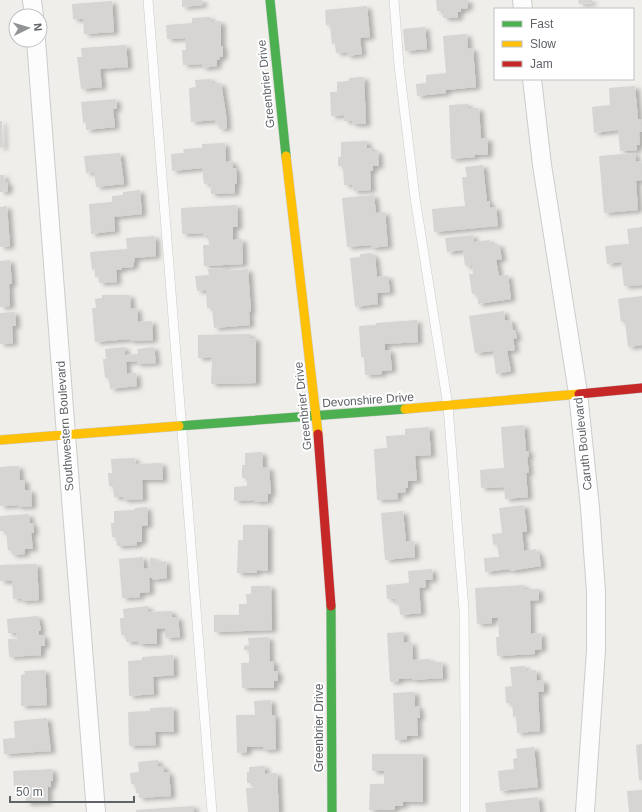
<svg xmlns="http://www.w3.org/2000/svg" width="642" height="812" viewBox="0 0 642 812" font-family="Helvetica,sans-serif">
	<defs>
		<filter id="shadow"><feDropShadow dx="4.5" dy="2.5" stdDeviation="2" flood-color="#0004"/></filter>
	</defs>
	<rect width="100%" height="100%" fill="#efeeea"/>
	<path fill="#d6d5d3" filter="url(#shadow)" d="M182,0H202L203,5L182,7Z
		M436,0H468V8L461,9V12H458V18H443V11H437Z
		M578,0H592V3L579,4Z
		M112,1L114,32L84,34L83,19H73L72,4Z
		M367,6L370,37L360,38L362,54L347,56V52L336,53L335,43L332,44L330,25H326L325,10Z
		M210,17L211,22L221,21V46H223V57H219L220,59L217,60V66L202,68V64L183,65L182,50H186L185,38L167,39L166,25L192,23V18Z
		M425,27L427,49L405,51L403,29Z
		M467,34L468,49L473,48L476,87L446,90V93L417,96L416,84L426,83V75L446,73L443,36Z
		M126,45L128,67L100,69L102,87L81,89L77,57H82L81,48Z
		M364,77L366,124H352V121H344V115L331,116L330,92H337V82L349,81V78Z
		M211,79L212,84L221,83L226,114L227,128L219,129V124H215V120L191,122L189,88L196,87L195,80Z
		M635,86L638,119H641L642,132H639L640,145H637V150L620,151L618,130L594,133L592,107L610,105L609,88Z
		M116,99L117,109H113L115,127L86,130V122L83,123L81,102Z
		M468,104V108H479L481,139L488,138V155H474L475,157L451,159L449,105Z
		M0,121H2L3,147L0,148Z
		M367,141V148H372V151H378L379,166H373V171H370L371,190L353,191L352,185H344L343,166H338V157H341V142Z
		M225,143L226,162L233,161V168H236L237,183L235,184V193L211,194L210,183L204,184L202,168L172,171L171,154L184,153L183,149L202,148V144Z
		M120,153L124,184L96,187L94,172L86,173L84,156Z
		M635,153L636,162L641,161L642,169V180L636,181L638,210L604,213L599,156Z
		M483,165L487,202L490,201V208L496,207L498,226L434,232L432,209L465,206L462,177H467L465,167Z
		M0,175H4L5,183L8,182V191L0,192Z
		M140,190L142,214L114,217L115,231L91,234L89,204L112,202V196L123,195V192Z
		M374,195L376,213L385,212L388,246L371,248V245L347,247L342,198Z
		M237,205L238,227H233V240L242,239L243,264L204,266L203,245H209L208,235L203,236V233L182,234L181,208Z
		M7,206L10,246L0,247V207Z
		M642,227V285L624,286L621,262L607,264L605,246L629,244L627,229Z
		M473,235L474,242L490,240L491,245L499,244L502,259L496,260L499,276L508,275L511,299L478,304L477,293L472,294L469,274H473L472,265L465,266L463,250L447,252L445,238Z
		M155,236L156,256L135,258L133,267L121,268L122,270H116L117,282L99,283V277H95V269L92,270L90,252L127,249L126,238Z
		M372,253V256H375L377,277L388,276L390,292L377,293L378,304L355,307L350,258L360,257V254Z
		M10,260L12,284H9L10,306L0,307V261Z
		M226,268V271L248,269L251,311L249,312L250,325L214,328L212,308H207L206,290L197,291L195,276L209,275L208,269Z
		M102,295H130L131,309L137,308L138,322L152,321L153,340L130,341V339L95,342L92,308H96L95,299L102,298Z
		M642,296V345L628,347L625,322H621L618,299Z
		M504,311L505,320H511L513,330H515L517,338L513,339L515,350L507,351L511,371L496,374L493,351L475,353L469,316Z
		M15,312L16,326H12L13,343L0,344V313Z
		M417,320L418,342L385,344V350H390L392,370L382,371V374L365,375L364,357H361L359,326L376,325V323Z
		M250,334V338H256V383L211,384L212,357L198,358V335Z
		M125,347V355L138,354L137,349L154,347L156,363L137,364V361L126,362L127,374L136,373L137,386L110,389L109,378H105L103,359H106L105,349Z
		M524,425L526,451H529V457H527L529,473H526L528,497L505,499L504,487L481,488L480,470L504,468L501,427Z
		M429,427L431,455L415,456L417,481H408V488H405L406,492L397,493L398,499L377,500L374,449L387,448L386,436L405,435V429Z
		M262,452L263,468L269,467L271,494H268V501L254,502V500L234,501V487L247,486V478H242V465H245V453Z
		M135,458L136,464L162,463L163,480H142L143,499L123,500V497H114L113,486H109L108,473H112L111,459Z
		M19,466L20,480H25V490H31L32,506L18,507V505L0,506V467Z
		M524,505L527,532H522L524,551L536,549L537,554L539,553L541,566L510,571V569L485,572L484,558L499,557L497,544L493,545L492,534L502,533L499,508Z
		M147,507L148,525L142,526V542H137V545L117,546L116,537H112L111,523H114V511L135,510V508Z
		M403,511L406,542L414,541L415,557L385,560L381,513Z
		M29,514L30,523H33L34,533H31L33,549H25V554L12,555L11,550L8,551L6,531H0V516Z
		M243,525H268V571L257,570V573H237L238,540H243Z
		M143,557L144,569L150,568V558H155L156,562L166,561L167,578L152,580V578H149L150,592L140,593V597L122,598L119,559Z
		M37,564L39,600L21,601V598L13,599L12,581H0V565Z
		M432,569L433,580H425L426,587L419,588L421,613L400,615L399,604L395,605V599H387L386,585L409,583L408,571Z
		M524,585V589H539V600L530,601L531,634L541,633L542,649L535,650V654L497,656L496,637H499L498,618H492V623L477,624L475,588Z
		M251,586H271L272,630L214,632V615H239V604H247L246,594H251Z
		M148,606V612L172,611V617H178L180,637L165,638V628L157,629V644H139L138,641L126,642V635H121L120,618H124L123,609Z
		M38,616L41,630L39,631V635H44L45,646H41V655L9,657L8,639H17L16,633H8L7,619Z
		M404,632V643L412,642L413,660L430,659V662H442L443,678L412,680V678L399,679V681L390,682L387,633Z
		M269,637L270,662L274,661V671H278V681H274V688H242L241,663H249V650H244V646L249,645L248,638Z
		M173,655L174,675L153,677L154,694L129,696L128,661L142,660V657Z
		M525,666L526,671L536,670L537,681L544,680V692H538L540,731L517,733L516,716L513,717L512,703H506L505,687L512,686L510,667Z
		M45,670L47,705L21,706V675L25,674L24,671Z
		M415,692V707L419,706L420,718H417L418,736H407V739L395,740L393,693Z
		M271,700L272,715H275L276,749L263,750V747H247V752L237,753L236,715H255L254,701Z
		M173,707L174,732H155L156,745L129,746L128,712L150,711V708Z
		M47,718L51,751L4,754L3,739L15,738L14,721Z
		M642,744V780H639L636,745Z
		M534,747L538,787L500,791L498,771L514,769L513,759L517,758L516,749Z
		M372,754H423V802H403V806H395V810H369L370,784H384V771H372Z
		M158,760V766H164V772H169L171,796L139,798V793H136L135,784H131L130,773L139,772L138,762Z
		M265,766V774L277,773L279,812H248L246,788H253V783H247V772H249V767Z
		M52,769L53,781H51V787H48V802L26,803L25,785L14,786L13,771Z
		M642,790V812H629L627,791Z
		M538,797L540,812H486L485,803Z
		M194,806V812H136V810Z"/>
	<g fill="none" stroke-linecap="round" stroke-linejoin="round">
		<defs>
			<path id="lane" d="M148,0L212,812
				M394,0L399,66L415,198L448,406L464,610L465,724V812"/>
			<path id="street" d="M32,0L34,16
				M522,0L523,9
				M36,40L66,435L96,812
				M532,79L542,165L578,393L590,508L596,592V650L585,812"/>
			<path id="fast" d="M270,0L286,156
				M179,426L405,409
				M331,606L332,812"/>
			<path id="slow" d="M286,156L318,434
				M405,409L579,394
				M0,440L179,426"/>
			<path id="jam" d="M579,394L642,388
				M318,434L331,606"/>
		</defs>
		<use href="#lane" stroke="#cbcccc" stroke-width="10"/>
		<use href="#street" stroke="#cbcccc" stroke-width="20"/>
		<use href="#fast" stroke="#cacacb" stroke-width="10"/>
		<use href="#slow" stroke="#cacacb" stroke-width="10"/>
		<use href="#jam" stroke="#cacacb" stroke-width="10"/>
		<use href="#lane" stroke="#fdfcfc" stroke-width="9"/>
		<use href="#street" stroke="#fdfcfc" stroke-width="18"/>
		<use href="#fast" stroke="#4caf50" stroke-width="9"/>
		<use href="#slow" stroke="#ffc107" stroke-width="9"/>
		<use href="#jam" stroke="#c62828" stroke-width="9"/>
	</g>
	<g text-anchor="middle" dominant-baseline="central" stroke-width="4" stroke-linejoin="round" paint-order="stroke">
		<g font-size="12" fill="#5f6368" stroke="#fff">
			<text transform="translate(266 84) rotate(-96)">Greenbrier Drive</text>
			<text transform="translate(368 400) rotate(-4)">Devonshire Drive</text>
			<text transform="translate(303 406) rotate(-96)">Greenbrier Drive</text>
			<text transform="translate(65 426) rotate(-94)">Southwestern Boulevard</text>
			<text transform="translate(583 444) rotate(-96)">Caruth Boulevard</text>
			<text transform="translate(319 728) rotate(-90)">Greenbrier Drive</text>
		</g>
	</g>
	<rect x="494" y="8" width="140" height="72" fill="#ffffff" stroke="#bfc1c3"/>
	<rect x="502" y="21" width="20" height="6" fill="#4caf50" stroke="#bfc1c3"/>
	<text x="530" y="28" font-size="12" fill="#5f6368">Fast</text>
	<rect x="502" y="41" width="20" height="6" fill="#ffc107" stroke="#bfc1c3"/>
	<text x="530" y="48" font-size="12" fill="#5f6368">Slow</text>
	<rect x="502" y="61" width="20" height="6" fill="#c62828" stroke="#bfc1c3"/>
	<text x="530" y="68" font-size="12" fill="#5f6368">Jam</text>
	<g transform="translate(28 28) rotate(85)"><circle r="19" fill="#ffffff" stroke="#bfc1c3"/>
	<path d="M0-3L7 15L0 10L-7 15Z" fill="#919496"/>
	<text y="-6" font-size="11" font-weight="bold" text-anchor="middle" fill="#5f6368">N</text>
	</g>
	<path d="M10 796v6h124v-6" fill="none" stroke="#5f6368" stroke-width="2"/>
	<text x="16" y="796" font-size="12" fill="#5f6368" stroke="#ffffff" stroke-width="3" paint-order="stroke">50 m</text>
</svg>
